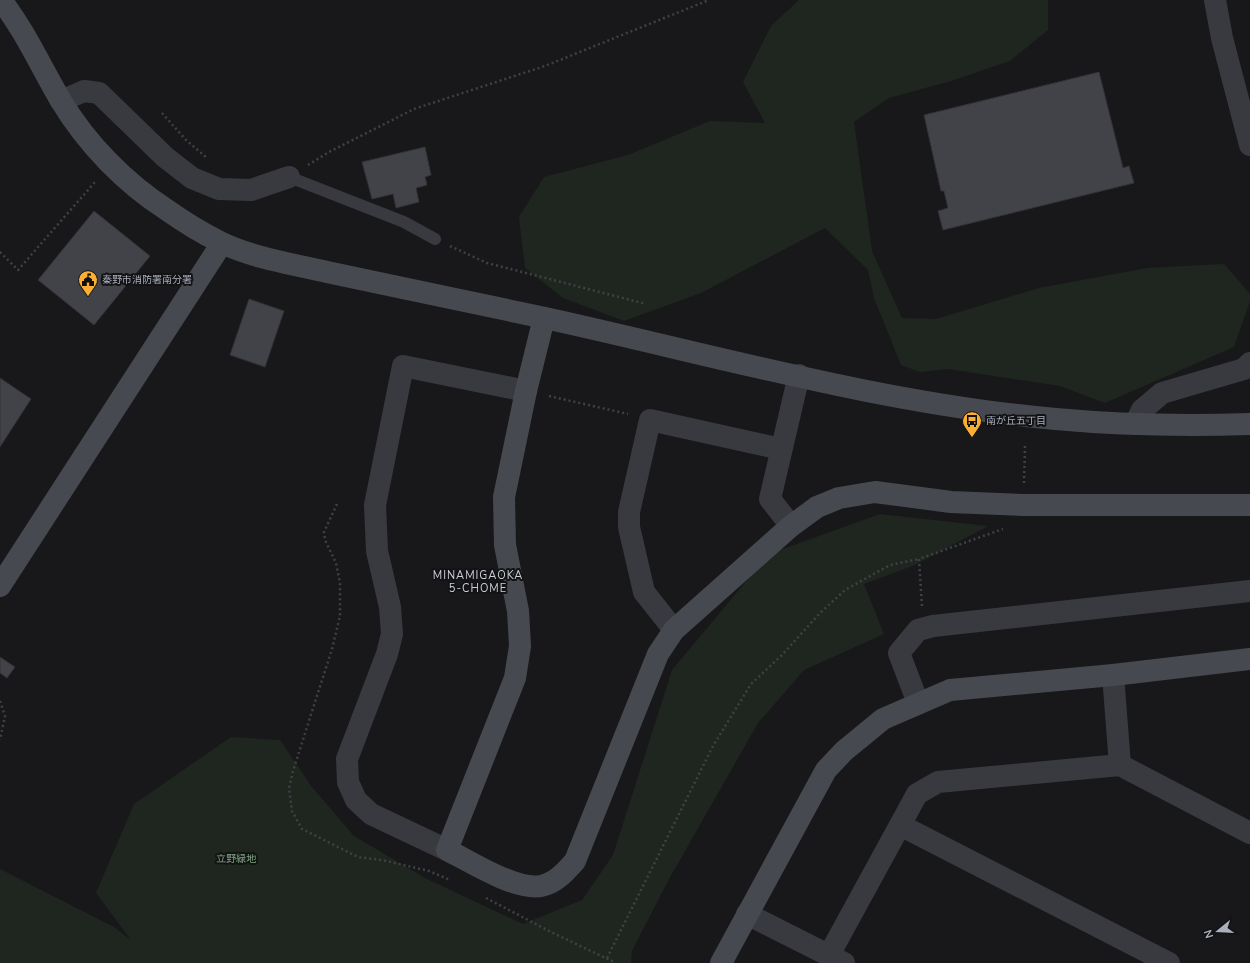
<svg xmlns="http://www.w3.org/2000/svg" width="1250" height="963" viewBox="0 0 1250 963" font-family="'Nunito Sans','Noto Sans JP',sans-serif">
	<rect width="100%" height="100%" fill="#18181b"/>
	<path fill="#1e261f" d="M799,0H1048V30L1010,61L951,81L889,98L854,122L872,251L902,318L936,319L1039,288L1147,268L1224,264L1250,294V301L1234,347L1105,403L1060,386L948,369L920,372L901,365L874,298L868,270L825,228L701,293L624,321L563,298L525,268L519,217L544,177L628,155L710,121L765,123L743,82L771,26Z
		M880,514L988,526L915,565L864,584L884,634L804,670L758,723L668,881L632,951L631,963H0V869L114,927L131,940L96,893L134,804L231,737L280,740L312,787L354,836L425,878L523,924L582,900L613,855L672,670L769,554Z"/>
	<path fill="#424348" stroke="#323237" d="M1099,72L1123,168L1129,166L1134,183L943,230L938,211L948,208L944,191H941L924,115Z
		M425,147L431,175L425,177L427,185L416,188L419,202L396,208L393,194L372,199L362,162Z
		M94,211L150,256L94,325L38,280Z
		M249,299L284,311L265,367L230,355Z
		M0,378L31,399L0,447Z
		M0,657L15,667L7,678L0,673Z"/>
	<g fill="none" stroke-linecap="round" stroke-linejoin="round">
		<path stroke="#3f4147" stroke-width="2.5" stroke-dasharray="2 3" stroke-linecap="butt" d="M162,113L186,140L207,158
			M308,165L329,152L414,109L545,66L709,0
			M450,246L487,263L646,304
			M0,252L18,270L95,182
			M549,396L628,414
			M1024,483L1025,445
			M337,504L324,532L325,540L336,563L340,583V616L332,649L293,771L289,788L292,811L302,829L358,857L382,860L429,871L450,880
			M922,606L919,559L1003,529
			M0,701L5,716L0,740
			M486,898L553,933L616,963
			M607,958L713,746L751,684L782,655L820,613L845,590L890,565L919,559"/>
		<path stroke="#393a40" stroke-width="12" d="M289,177L404,222L435,239"/>
		<path stroke="#393a40" stroke-width="22" d="M1215,0L1222,38L1250,145
			M61,101L84,91L99,93L165,157L192,178L219,189L251,190L289,177
			M1135,424L1142,410L1162,393L1244,369L1250,363
			M791,526L770,499L799,375
			M674,630L644,592L629,527V512L650,420L781,449
			M1113,675L1120,765
			M918,703L899,653L918,630L933,626L1250,591
			M900,825L1169,963
			M447,850L371,814L356,800L348,782L347,759L387,654L392,634L390,607L377,551L375,505L403,366L526,391
			M747,914L844,963
			M829,955L917,794L938,782L1120,765L1250,833"/>
		<path stroke="#474950" stroke-width="22" d="M1,0C25,31 41,67 61,101C87,144 125,183 167,210C184,222 202,233 220,242C253,258 292,264 327,272C400,288 472,302 545,318C714,355 883,404 1056,419C1120,425 1185,426 1250,424
			M544,318L526,391L504,497L505,545L518,611L520,646L515,678L447,850C470,861 516,891 541,886C556,883 565,872 575,861L658,654L674,630L791,526L817,507L839,498L875,492L951,502L1023,505H1250
			M0,586L222,243
			M721,963L826,770L844,751L883,719L950,690L1113,675L1250,659"/>
	</g>
	<defs>
		<symbol id="civic-pin" viewBox="-11 -11 22 30"><path d="M0 17L-7.5 6A9.5 9.5 0 1 1 7.5 6Z" fill="#faaf31" stroke="#131316"/><path d="M-.6-6.5H3V-4.5H.6V-3L4-1V1h2V6H-6V1h2V-1L-.6-3ZM-1.2 2.5V6h2.4V2.5Z" fill="#111"/></symbol>
		<symbol id="bus-pin" viewBox="-11 -11 22 30"><path d="M0 17L-7.5 6A9.5 9.5 0 1 1 7.5 6Z" fill="#faaf31" stroke="#131316"/><path d="M-5-6H5V4H4V6H2V4H-2V6H-4V4H-5ZM-3.5-4V0h7V-4ZM-3.5 1.2v1.5H-2V1.2ZM2 1.2v1.5H3.5V1.2Z" fill="#111"/></symbol>
	</defs>
	<g fill-rule="evenodd">
		<use href="#civic-pin" x="77" y="269" width="22" height="30"/>
		<use href="#bus-pin" x="961" y="410" width="22" height="30"/>
	</g>
	<g text-anchor="middle" dominant-baseline="central" stroke-width="4" stroke-linejoin="round" paint-order="stroke">
		<g font-size="10" fill="#aab0bb" stroke="#131316" text-anchor="start">
			<text x="102" y="280">秦野市消防署南分署</text>
			<text x="986" y="421">南が丘五丁目</text>
		</g>
		<g font-size="10" fill="#80a681" stroke="#131316">
			<text x="236" y="859">立野緑地</text>
		</g>
		<g font-size="11" letter-spacing="1" fill="#cbcfd6" stroke="#131316">
			<text x="478" y="575">MINAMIGAOKA<tspan x="478" dy="13">5-CHOME</tspan></text>
		</g>
	</g>
	<g transform="translate(1218 931) rotate(252)" stroke="#131316" stroke-width="3" paint-order="stroke">
	<path d="M0-3L7 15L0 10L-7 15Z" fill="#aab0bb"/>
	<text y="-6" font-size="11" font-weight="bold" text-anchor="middle" fill="#aab0bb">N</text>
	</g>
</svg>
